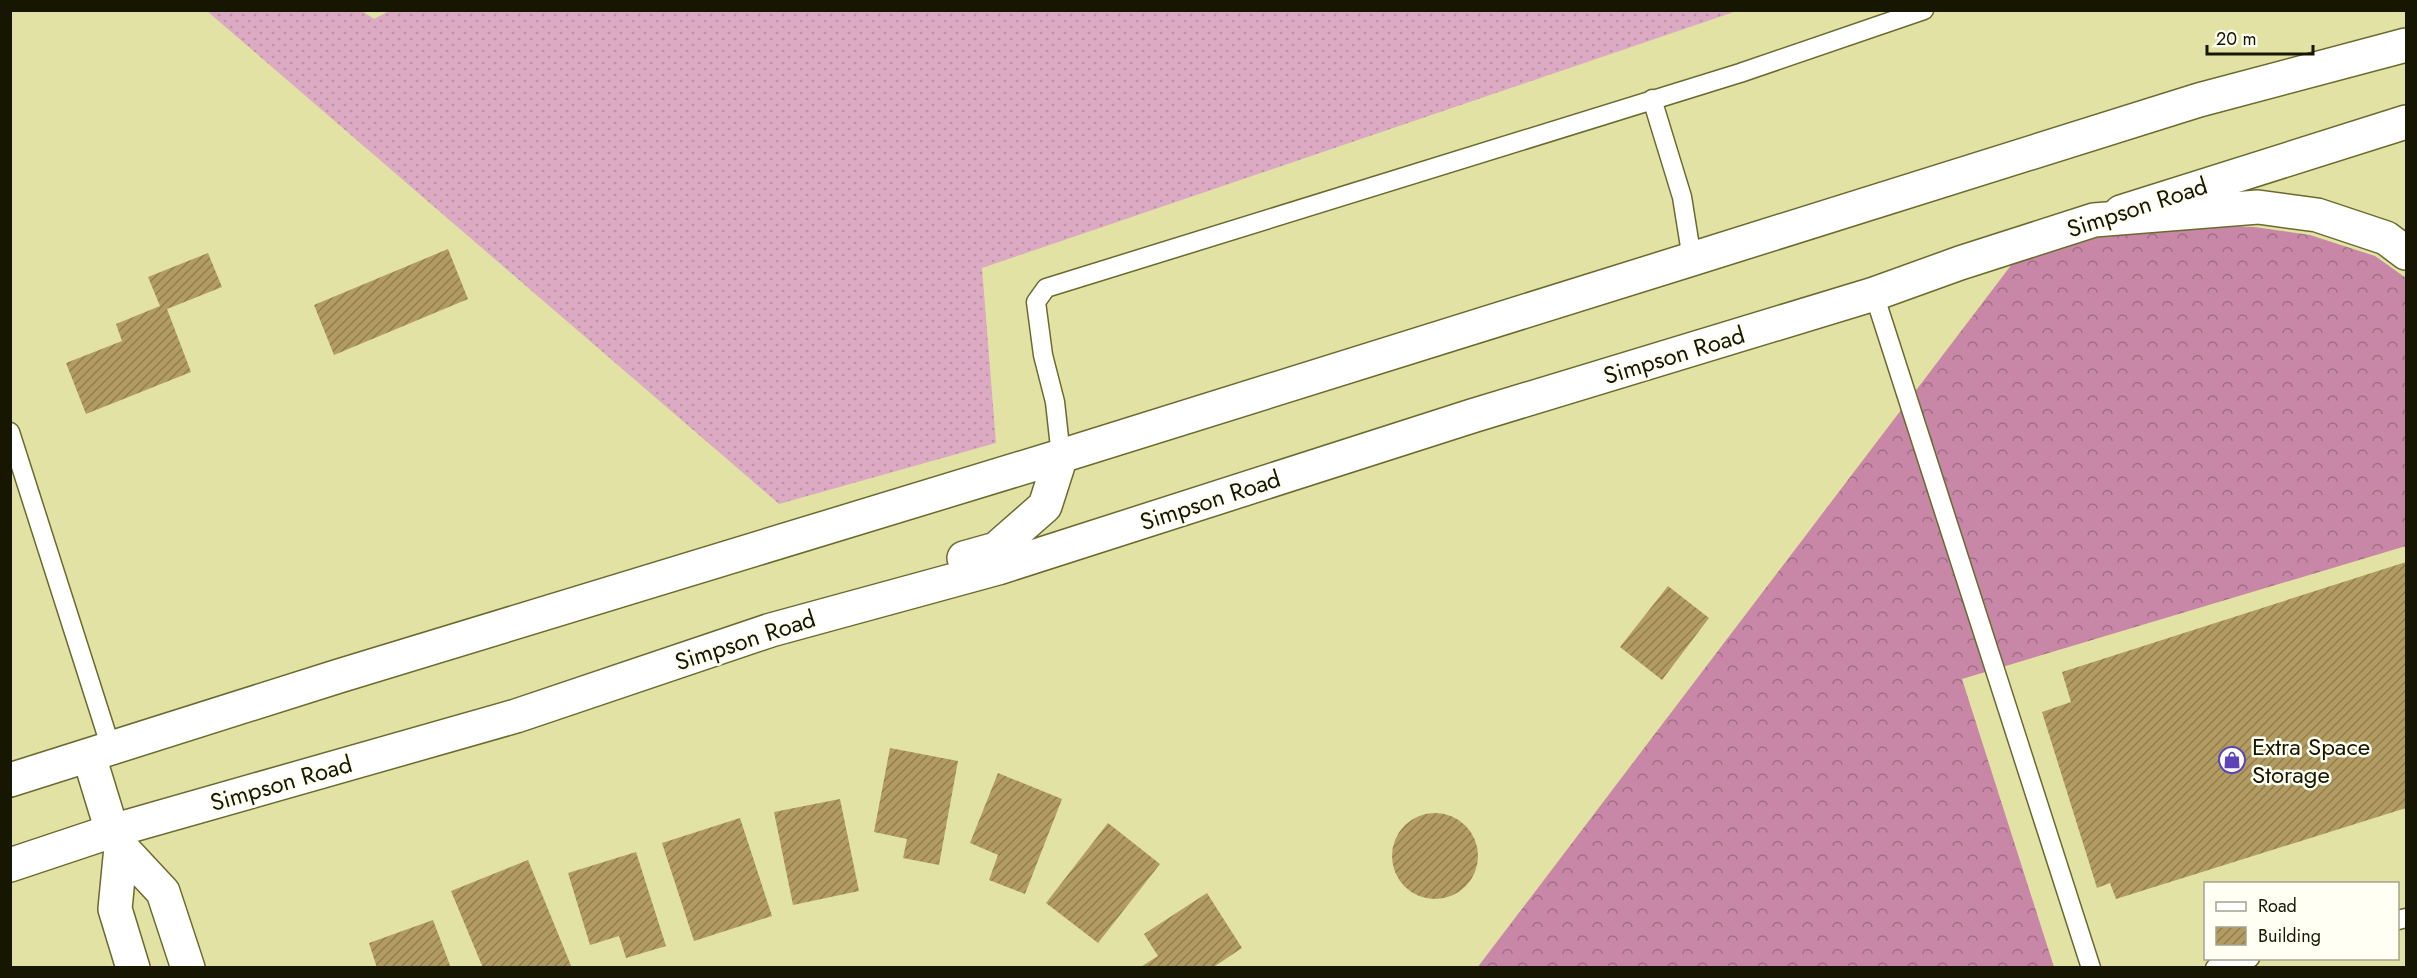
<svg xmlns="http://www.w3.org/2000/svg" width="2417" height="978" viewBox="0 0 2417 978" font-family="Jost,sans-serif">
	<defs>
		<pattern id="grass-dots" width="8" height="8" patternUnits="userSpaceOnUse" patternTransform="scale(1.5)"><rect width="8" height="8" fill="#dcabc3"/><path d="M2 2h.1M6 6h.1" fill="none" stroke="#bc92a6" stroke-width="1.8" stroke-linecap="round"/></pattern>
		<pattern id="forest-crowns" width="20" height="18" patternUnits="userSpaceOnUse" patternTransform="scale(1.5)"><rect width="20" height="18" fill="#c887a7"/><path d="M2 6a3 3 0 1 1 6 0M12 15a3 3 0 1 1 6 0" fill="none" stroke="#a16d86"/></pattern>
		<pattern id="building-hatch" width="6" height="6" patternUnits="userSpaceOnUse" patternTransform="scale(1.5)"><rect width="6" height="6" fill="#b39c62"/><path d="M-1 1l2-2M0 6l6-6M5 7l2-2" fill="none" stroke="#917e4e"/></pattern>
	</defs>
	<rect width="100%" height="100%" fill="#e1e2a3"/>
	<path fill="url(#grass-dots)" d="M389,11V10L1737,11L982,268L996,443L779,504L207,11H362L374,19Z"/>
	<path fill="url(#forest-crowns)" d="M2146,223L2254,227L2310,235L2375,256L2406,278V546L1962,679L2054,967L1477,968L2012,264Z"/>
	<path fill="url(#building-hatch)" d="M448,249L468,299L334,355L314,305Z
		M208,253L222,287L167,309L191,372L86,414L66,363L122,341L116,324L160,306L148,277Z
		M2406,562V808L2116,899L2110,883L2097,888L2042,712L2071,702L2062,672Z
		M1668,586L1709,618L1662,680L1620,647Z
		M890,748L958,761L939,865L903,858L907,839L874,832Z
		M998,773L1062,799L1025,894L989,880L998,855L970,843Z
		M840,799L859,891L793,905L774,812Z
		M1392 856a43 43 0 1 1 86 0a43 43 0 1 1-86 0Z
		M740,818L772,916L694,941L662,843Z
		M1108,823L1160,864L1098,943L1046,903Z
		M636,852L666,946L626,958L619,936L590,945L568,873Z
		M528,860L572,968H483L451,891Z
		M1207,893L1242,948L1212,968H1139L1158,956L1144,934Z
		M433,920L451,968H377L369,943Z"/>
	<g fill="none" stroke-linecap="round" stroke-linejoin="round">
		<defs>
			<path id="service" d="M1652,99L1682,197L1692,259
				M1874,294L2091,968
				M10,432L111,748
				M1061,456L1055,402L1043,355L1036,302L1046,288L1740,73L1924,10
				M2398,920L2406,918
				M2215,968L2250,958"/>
			<path id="minor" d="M89,756L112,831L121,847L163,892L188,968
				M121,847L115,909L133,968"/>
			<path id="secondary" d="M2121,212L2406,122"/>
			<path id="primary" d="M964,558L996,549L1045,506L1061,456
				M10,780L339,676L1061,456L1692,259L2199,100L2406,45
				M10,865L112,831L516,716L771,630L998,568L1472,416L1874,294L1960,263L2094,220L2258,207L2317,215L2386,238L2406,253"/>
		</defs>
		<use href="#service" stroke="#6a6a2f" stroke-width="21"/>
		<use href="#minor" stroke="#6a6a2f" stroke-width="36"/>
		<use href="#secondary" stroke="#6a6a2f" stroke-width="36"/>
		<use href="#primary" stroke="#6a6a2f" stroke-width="36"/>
		<use href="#service" stroke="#fff" stroke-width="18"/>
		<use href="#minor" stroke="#fff" stroke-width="33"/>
		<use href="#secondary" stroke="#fff" stroke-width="33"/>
		<use href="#primary" stroke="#fff" stroke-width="33"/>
	</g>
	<defs>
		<symbol id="shop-ring" viewBox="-11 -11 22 22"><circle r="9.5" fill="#fffff3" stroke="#5e42ba" stroke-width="1.5"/><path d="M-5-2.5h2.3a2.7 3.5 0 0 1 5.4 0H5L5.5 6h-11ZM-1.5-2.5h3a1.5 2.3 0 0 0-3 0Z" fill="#5e42ba"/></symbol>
	</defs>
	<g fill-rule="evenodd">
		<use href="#shop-ring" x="2217" y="745" width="30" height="30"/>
	</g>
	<g text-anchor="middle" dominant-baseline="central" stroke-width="5" stroke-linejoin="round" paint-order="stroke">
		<g font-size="24" fill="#171701" stroke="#fffff3">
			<text transform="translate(2137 207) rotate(-18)">Simpson Road</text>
			<text transform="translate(1674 355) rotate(-17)">Simpson Road</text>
			<text transform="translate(1210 500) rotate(-18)">Simpson Road</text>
			<text transform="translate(745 640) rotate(-18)">Simpson Road</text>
			<text transform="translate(281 783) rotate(-16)">Simpson Road</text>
		</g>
		<g font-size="24" fill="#171701" stroke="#fffff3" text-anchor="start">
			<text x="2252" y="746">Extra Space<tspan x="2252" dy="28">Storage</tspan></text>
		</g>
	</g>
	<rect width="2417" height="978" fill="none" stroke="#171701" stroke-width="24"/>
	<rect x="2204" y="882" width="195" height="78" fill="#fffff3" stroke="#a2a292" stroke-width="1.5"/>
	<rect x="2216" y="902" width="30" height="9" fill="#ffffff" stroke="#a2a292" stroke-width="1.5"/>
	<text x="2258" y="912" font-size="18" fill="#171701">Road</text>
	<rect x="2216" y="927" width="30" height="18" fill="url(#building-hatch)" stroke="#a2a292" stroke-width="1.5"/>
	<text x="2258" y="942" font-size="18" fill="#171701">Building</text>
	<path d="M2207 45v9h106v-9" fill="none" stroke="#171701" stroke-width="3"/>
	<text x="2216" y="45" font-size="18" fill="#171701" stroke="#fffff3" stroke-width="4.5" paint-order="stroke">20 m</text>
</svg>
